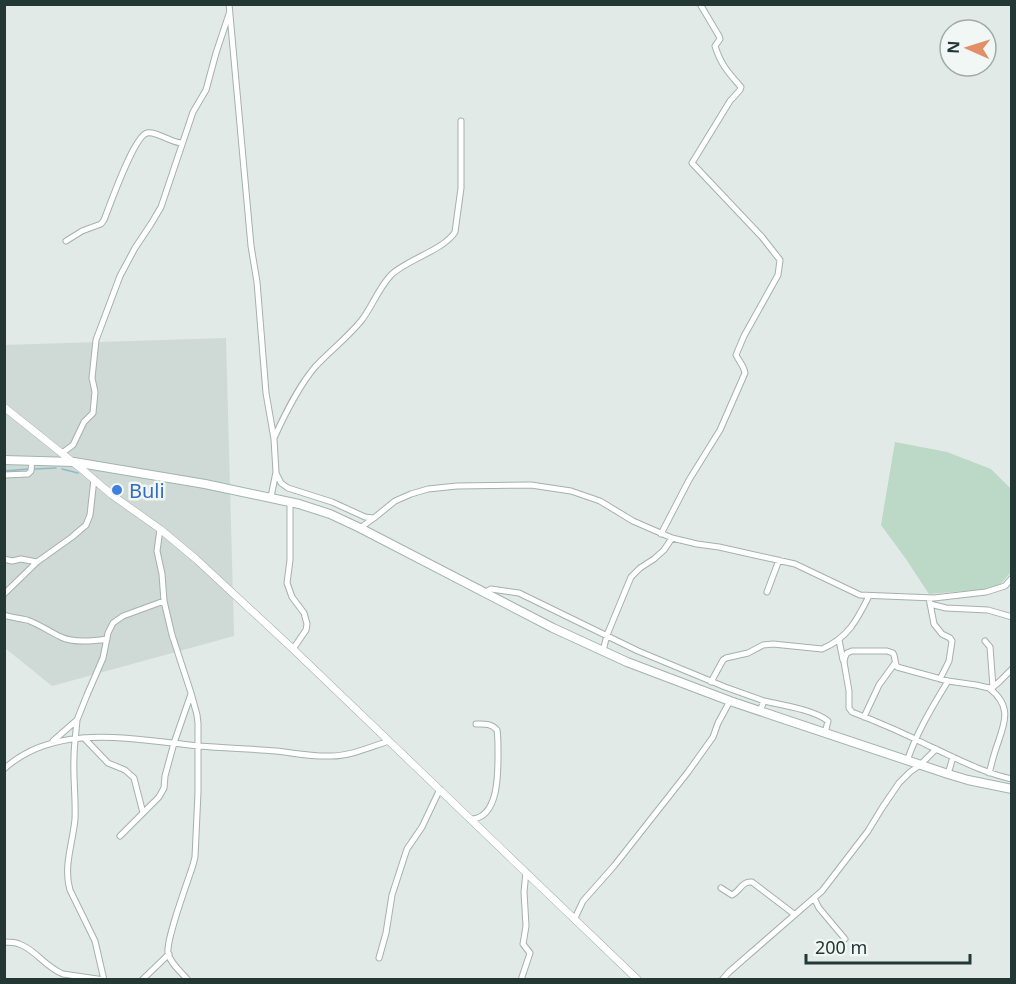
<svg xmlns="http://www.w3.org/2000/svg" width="1016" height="984" viewBox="0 0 1016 984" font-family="'Noto Sans',sans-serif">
	<rect width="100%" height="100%" fill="#e1eae6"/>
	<path fill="#cfd9d5" d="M226,338L234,636L52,686L5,648L4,345Z"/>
	<path fill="#bcd8c6" d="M895,442L947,452L991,469L1011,489V572L999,586L976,590L929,594L906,559L881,525Z"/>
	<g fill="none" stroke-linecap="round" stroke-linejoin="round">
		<path stroke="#8fbbc9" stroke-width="1.5" d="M34,469L56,468
			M62,469L78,473
			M4,471L28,469"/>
		<defs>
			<path id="minor" d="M229,4L251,246L257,282L266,393L274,439L276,472L271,497
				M66,241L82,231L101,224L104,220C110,205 134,136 147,133C157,131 171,143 182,143
				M274,438C285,414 298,387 315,367C330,351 347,338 361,321C372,307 378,289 391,275C406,260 444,250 455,232L461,188V121
				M62,453L73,445L84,422L93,413L95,392L92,378L96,340L120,276L135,248L151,224L161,207L193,112L206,90L216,53L229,14
				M276,473L281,483L288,488L332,502L365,517L373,518
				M4,475L28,474L31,471L32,460
				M290,502V560L287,583L292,597L304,613L307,624L306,630L293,649
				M360,528L374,518L395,501L411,494L428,489L457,486L531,485L571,491L600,501L633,521L672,538L697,544L719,547L795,564L860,595L934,598L986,592L1005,586L1012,578
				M160,529L157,551L162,574L164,601L172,635L191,693L197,715L198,723V792L195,857L193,865C188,881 166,939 168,953C170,963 181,972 188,980
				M661,534L689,480L720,430L745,373C744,366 739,361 736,355L744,336L778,275L780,260L762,237L692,163L730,101L740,90L741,87C728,72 721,65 715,46L720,39L719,36L700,4
				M4,559L12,561L21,559L37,562
				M767,592L779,560
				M484,593L491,589L519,593L638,651L725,687L764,701
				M4,594L37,562L72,537L86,525L90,515L94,479
				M929,598L934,624L942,634L950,638L952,641L949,661L940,679
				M930,604L946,608L988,610L1012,617
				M4,615C12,618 20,618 27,620C39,624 50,632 61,637C73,643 94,641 107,639
				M839,640L843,660
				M985,641L990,647L993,687
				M603,651L607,635L631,577L640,568L654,559L664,550L672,538
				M1012,669L999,682L993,687L989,688L976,685L948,681L897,667C894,662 896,658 893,653L887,651H852L847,653L845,657L844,662L849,691V708L852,712C878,722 904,733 929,746C956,758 983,773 1012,779
				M711,682L723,660L726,658L748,653L763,645L773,644L822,649C848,638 857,620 869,596
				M989,688C1016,709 1002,727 994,755C992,761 991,767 989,773
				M760,711L764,701C782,705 814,710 828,721L825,733
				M864,717L879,685L895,663
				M77,720C76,733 74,745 74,758C73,778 76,799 75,819C73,842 63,867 70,890L95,941L104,980
				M84,738L108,763L125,770L134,778L143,813
				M53,741L77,720L87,695L103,658L108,633L113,623L123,616L164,601
				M907,761C917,732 932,707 948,681
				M4,769C56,721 136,740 199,746C224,748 251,749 276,751C294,753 313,757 331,756C351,756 370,747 389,741
				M948,774L953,757
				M472,819C500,817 498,769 498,749C498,743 498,737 497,730C491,723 484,724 476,724
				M120,836L159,797L164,788L165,776L174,743L191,694
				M721,888L732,895C740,891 742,881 752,882L794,914
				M814,898L819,908L845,939
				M575,918L583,901L614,866L688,772L713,737L718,723L730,701
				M4,942C9,942 15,942 19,944C35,949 45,967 63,974L104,980
				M379,958L386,933L392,895L404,858L407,849L422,827L440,789
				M142,980L169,954
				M521,980L530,953L523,944L526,926L524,892L526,872
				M722,980L729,972L822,891L868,831L882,808L899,783L910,772L920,765L936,749"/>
			<path id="tertiary" d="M4,407L84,471L112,495L160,529L196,559L293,649L638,980"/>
			<path id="secondary" d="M4,460L74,462L205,484L299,504L330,514L360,528L553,628L627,662L730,701L948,774L968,780L1012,789"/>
		</defs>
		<use href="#minor" stroke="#a4b1ad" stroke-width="7"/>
		<use href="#tertiary" stroke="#a4b1ad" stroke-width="8"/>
		<use href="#secondary" stroke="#a1b4af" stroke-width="10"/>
		<use href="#minor" stroke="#fff" stroke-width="5"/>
		<use href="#tertiary" stroke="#fff" stroke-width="7"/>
		<use href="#secondary" stroke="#fff" stroke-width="8"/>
	</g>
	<circle fill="#3f7fe0" stroke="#f1f7f4" stroke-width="2" cx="117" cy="490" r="6"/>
	<g text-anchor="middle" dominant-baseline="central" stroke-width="5" stroke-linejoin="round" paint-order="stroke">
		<g font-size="20" fill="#366cbe" stroke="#f1f7f4" text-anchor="start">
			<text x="129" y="490">Buli</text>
		</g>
	</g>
	<rect width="1016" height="984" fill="none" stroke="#233834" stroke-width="12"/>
	<g transform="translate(968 48) rotate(273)"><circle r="28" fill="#f1f7f4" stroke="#9faba7" stroke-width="1.5"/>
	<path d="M0-4.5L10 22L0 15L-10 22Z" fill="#e28f67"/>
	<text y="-9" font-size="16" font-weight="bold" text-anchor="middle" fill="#233834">N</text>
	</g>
	<path d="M806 954v9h164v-9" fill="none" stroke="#233834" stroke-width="3"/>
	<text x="815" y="954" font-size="18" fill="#233834" stroke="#f1f7f4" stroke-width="4.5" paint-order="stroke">200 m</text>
</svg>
